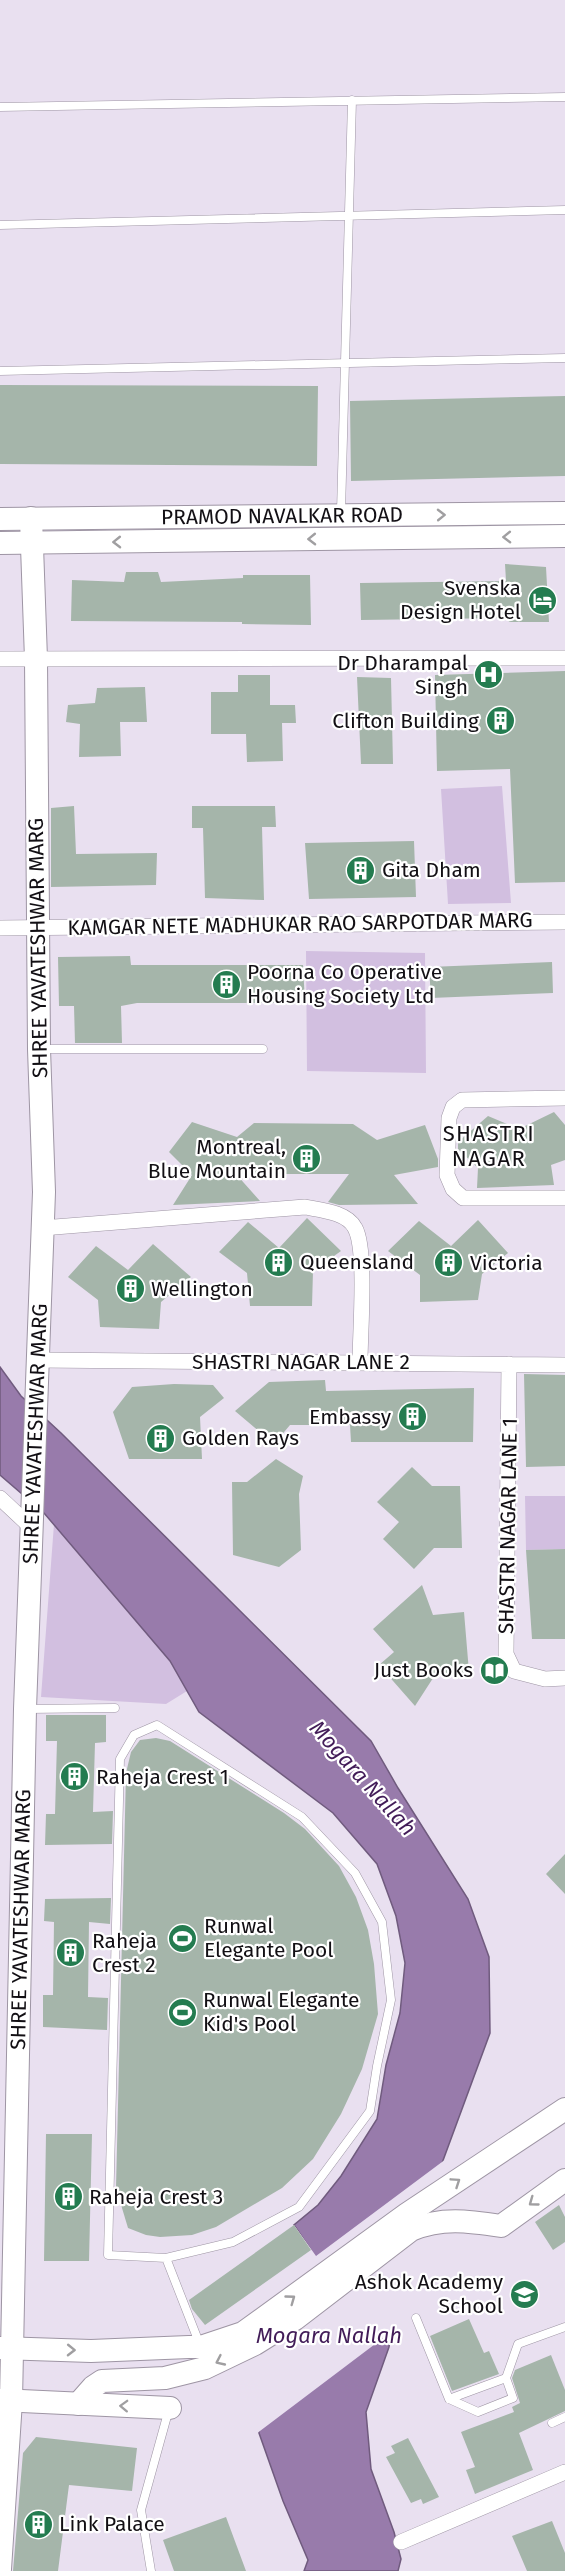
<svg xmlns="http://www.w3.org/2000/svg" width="565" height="2571" viewBox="0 0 565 2571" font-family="'Fira Sans',sans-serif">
	<rect width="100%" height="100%" fill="#e9e0f0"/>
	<path fill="#d2bfe0" d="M502,786L511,903L448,904L441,789Z
		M306,951L425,953L426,1073L307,1071Z
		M525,1496H565V1549L526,1550Z
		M54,1524L170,1661L187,1691L166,1704L41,1697Z"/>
	<path fill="#987bab" stroke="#705b7e" stroke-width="1.5" d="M0,1367L21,1396L61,1433L371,1741L398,1788L468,1899L489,1957L490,2033L400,2277L389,2347L366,2412L371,2469L394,2532L401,2559L398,2571H304L308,2560L283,2501L259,2433L258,2398L311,2250L294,2225L318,2205L341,2176L377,2119L386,2065L400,2013L405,1963L396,1916L377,1864L333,1813L199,1712L170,1661L44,1513L0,1475Z"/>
	<path fill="#e9e0f0" d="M446,2159L403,2278L395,2329L256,2434L257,2352L274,2295L307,2250L292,2227L294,2225L316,2256Z"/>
	<path fill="#a5b5aa" d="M0,385L318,386L317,466L0,464Z
		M565,396V476L351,481L350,401Z
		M505,564L546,567L549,622H509L508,618L361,620L360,583L506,581Z
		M126,572H158L161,582L243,578V575H310L311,625L242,624V622L71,621L72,580L124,582Z
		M565,671V882L515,883L510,769L437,771L435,675Z
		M238,675H270V705H295L296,723H282L283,761L247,762L246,734H211V692H238Z
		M357,677L391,678L393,764H361Z
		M145,687L147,722H120L121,756L79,757L80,724L66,722L68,705L95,703L97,688Z
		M74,806L76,854L157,853L156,885L51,887V808Z
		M192,806H275L276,827H262L264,900L205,898L203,828H192Z
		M414,841L416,897L309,899L305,843Z
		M130,956L131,965H303L305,1003H137L121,1006L122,1043H75L74,1006H59L58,957Z
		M552,962L553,993L431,998L429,967Z
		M554,1112L565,1125V1160L551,1165L554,1185L477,1188L478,1168L458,1149V1142L488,1116L519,1129Z
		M192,1122L237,1137L254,1123L353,1124L377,1140L425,1125L438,1159V1167L394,1175L418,1204L339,1205L328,1202L349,1174H236L260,1201L173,1205L192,1175L169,1152Z
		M307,1218L341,1251L313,1271L312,1306H250L247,1273L219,1252L248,1222L279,1248Z
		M478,1220L508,1253L482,1274L478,1300L420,1302V1275L388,1251L419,1221L451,1246Z
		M153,1244L191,1277L161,1302L159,1329L100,1327L98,1300L68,1277L96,1246L128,1270Z
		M524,1374L565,1375V1466L526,1467Z
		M325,1380L326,1391L474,1388L473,1442H351L350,1425H290L274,1444L235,1411L269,1382Z
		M174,1384L213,1385L224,1398L200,1417L202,1459H129L113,1412L132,1387Z
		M276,1459L303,1476L299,1494L301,1550L279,1567L233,1555L232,1482H247Z
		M412,1467L432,1486H460L462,1548H434L414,1569L383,1539L399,1522L377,1502Z
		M565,1549V1639H532L526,1550Z
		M422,1585L433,1615L464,1612L469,1672L435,1675L415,1706L379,1665L394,1652L373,1629Z
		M46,1715H106V1742L95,1743L93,1812L113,1811L112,1844L45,1845L46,1814H55L57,1741H46Z
		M156,1738L170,1741L284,1813L305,1829L339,1866L356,1897L368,1930L374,1964L378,2014L362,2069L341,2114L313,2159L282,2188L216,2227L192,2235L160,2237L146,2235L128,2228L116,2188L126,1773L131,1752L140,1740Z
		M565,1854V1894L546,1874Z
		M111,1898L110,1924L89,1922L88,1997L108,1998L107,2030L43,2027V1995H53L54,1922L44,1921L45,1899Z
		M46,2134H92L89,2261H44Z
		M559,2205L565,2217V2242L553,2250L535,2222Z
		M294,2225L311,2250L205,2325L192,2309L189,2300Z
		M469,2319L484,2353L489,2351L499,2374L452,2391L430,2336Z
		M551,2355L565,2390V2411L519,2433L533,2470L475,2494L466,2470L475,2467L461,2432L514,2412L512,2407L520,2403L512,2378L515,2370Z
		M36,2437L137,2448L132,2491L69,2485L58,2571H13L23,2453Z
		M408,2438L439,2497L423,2504L421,2499L411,2503L386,2457L395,2453L391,2446Z
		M226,2517L246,2571H174L163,2540Z
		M552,2521L565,2553V2571H527L512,2536Z"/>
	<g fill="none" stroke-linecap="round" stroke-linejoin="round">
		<defs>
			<path id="lane" d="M0,107L565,97
				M0,225L565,210
				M0,371L565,358
				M341,512L352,100
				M40,1049H263
				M27,1709L115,1708
				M166,2258L108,2255L120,1759L134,1735L157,1725L302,1817L355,1873L382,1922L391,2000L377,2066L370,2111L299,2207L233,2242L166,2258L200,2345
				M416,2318L449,2399L478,2412L513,2398L506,2378L518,2344L565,2327
				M449,2399L506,2378
				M552,2423L565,2417
				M151,2571L141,2510L169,2409"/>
			<path id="street" d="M0,659L565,658
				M0,928L565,922
				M565,1098L462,1100L453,1107L449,1118L447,1175L453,1189L463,1198H565
				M42,1228L305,1207C320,1210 347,1212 355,1228C367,1249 360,1334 360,1362
				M38,1360L565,1365
				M509,1364L506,1654L514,1671L545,1679L565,1678
				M0,1498L31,1527
				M401,2542L565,2472"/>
			<g id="secondary">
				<path id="s1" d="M0,519L565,513"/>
				<path d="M0,543L565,536"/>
				<path d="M0,2348L91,2351L189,2347H201L243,2333L407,2214L565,2109"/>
				<path d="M0,2400L170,2408"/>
				<path d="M78,2404L93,2387L102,2381L165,2378L205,2368L255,2344L295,2319L411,2230C441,2217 469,2221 501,2226L565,2180"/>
				<path id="s2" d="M0,2569L11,2401L25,1709L44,1192L39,1049L36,659L31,518"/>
			</g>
		</defs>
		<use href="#lane" stroke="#9e95a4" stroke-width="9"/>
		<use href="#street" stroke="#9e95a4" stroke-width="16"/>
		<use href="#secondary" stroke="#9e95a4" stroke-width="24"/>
		<use href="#lane" stroke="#fff" stroke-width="8"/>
		<use href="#street" stroke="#fff" stroke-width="15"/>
		<use href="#secondary" stroke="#fff" stroke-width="22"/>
	</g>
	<defs><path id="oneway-chevron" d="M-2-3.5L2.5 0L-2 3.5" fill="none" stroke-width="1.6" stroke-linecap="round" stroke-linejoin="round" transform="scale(1.5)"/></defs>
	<g stroke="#a09fa1">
		<use href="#oneway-chevron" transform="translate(441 515) rotate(-1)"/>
		<use href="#oneway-chevron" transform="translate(507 537) rotate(179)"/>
		<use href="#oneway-chevron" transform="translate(312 539) rotate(179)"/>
		<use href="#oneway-chevron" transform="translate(117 542) rotate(179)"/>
		<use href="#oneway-chevron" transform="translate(456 2182) rotate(-34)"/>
		<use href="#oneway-chevron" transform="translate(533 2202) rotate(144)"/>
		<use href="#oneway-chevron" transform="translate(291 2299) rotate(-36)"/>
		<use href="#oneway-chevron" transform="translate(71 2350) rotate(1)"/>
		<use href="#oneway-chevron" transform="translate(220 2361) rotate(155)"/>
		<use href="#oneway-chevron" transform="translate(124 2406) rotate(-178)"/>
	</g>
	<defs>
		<symbol id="hotel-disc" viewBox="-11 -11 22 22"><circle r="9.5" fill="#247c50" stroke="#fff"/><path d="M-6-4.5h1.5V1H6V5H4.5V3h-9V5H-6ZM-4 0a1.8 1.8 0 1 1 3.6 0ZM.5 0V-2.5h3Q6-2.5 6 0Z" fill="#fff"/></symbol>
		<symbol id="hospital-disc" viewBox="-11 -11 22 22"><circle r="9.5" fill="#247c50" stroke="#fff"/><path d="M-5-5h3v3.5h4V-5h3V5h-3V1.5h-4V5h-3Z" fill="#fff"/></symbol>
		<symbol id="building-disc" viewBox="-11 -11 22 22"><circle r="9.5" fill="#247c50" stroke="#fff"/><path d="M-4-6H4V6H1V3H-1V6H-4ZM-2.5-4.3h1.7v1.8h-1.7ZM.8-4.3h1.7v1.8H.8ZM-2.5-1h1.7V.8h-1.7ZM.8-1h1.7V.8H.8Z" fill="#fff"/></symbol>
		<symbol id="library-disc" viewBox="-11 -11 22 22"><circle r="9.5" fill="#247c50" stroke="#fff"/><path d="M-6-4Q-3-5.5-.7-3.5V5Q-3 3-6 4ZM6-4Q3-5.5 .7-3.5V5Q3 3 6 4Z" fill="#fff"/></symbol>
		<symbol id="stadium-disc" viewBox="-11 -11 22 22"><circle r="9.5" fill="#247c50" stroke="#fff"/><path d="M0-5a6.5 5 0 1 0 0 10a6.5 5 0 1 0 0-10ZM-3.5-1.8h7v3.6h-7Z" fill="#fff"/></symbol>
		<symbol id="school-disc" viewBox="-11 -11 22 22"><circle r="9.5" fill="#247c50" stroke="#fff"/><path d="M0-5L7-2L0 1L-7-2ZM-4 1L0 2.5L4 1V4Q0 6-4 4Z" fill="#fff"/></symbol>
	</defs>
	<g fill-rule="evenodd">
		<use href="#hotel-disc" x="526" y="584" width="33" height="33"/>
		<use href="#hospital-disc" x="472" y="658" width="33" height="33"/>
		<use href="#building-disc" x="484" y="704" width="33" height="33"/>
		<use href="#building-disc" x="344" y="854" width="33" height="33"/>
		<use href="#building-disc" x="210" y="968" width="33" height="33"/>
		<use href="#building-disc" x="290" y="1142" width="33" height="33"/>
		<use href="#building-disc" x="262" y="1246" width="33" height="33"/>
		<use href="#building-disc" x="432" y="1246" width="33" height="33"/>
		<use href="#building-disc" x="114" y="1272" width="33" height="33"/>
		<use href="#building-disc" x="396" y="1400" width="33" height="33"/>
		<use href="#building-disc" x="144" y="1422" width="33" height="33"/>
		<use href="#library-disc" x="478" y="1654" width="33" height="33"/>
		<use href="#building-disc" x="58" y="1760" width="33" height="33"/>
		<use href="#stadium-disc" x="166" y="1922" width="33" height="33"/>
		<use href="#building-disc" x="54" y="1936" width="33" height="33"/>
		<use href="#stadium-disc" x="166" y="1996" width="33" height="33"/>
		<use href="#building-disc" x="52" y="2180" width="33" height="33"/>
		<use href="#school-disc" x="508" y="2278" width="33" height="33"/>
		<use href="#building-disc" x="22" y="2508" width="33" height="33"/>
	</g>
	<g text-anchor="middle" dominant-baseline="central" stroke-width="4.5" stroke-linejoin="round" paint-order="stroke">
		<g font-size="21" fill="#120f14" stroke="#fff">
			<text stroke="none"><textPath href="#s1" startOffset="282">PRAMOD NAVALKAR ROAD</textPath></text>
			<text transform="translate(300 924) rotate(-1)">KAMGAR NETE MADHUKAR RAO SARPOTDAR MARG</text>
			<text transform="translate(38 948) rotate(-91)">SHREE YAVATESHWAR MARG</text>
			<text x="301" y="1362">SHASTRI NAGAR LANE 2</text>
			<text stroke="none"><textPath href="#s2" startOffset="1136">SHREE YAVATESHWAR MARG</textPath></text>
			<text transform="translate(508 1526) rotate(-89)">SHASTRI NAGAR LANE 1</text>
			<text stroke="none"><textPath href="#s2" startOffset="650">SHREE YAVATESHWAR MARG</textPath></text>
		</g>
		<g font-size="21" fill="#120f14" stroke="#fff" text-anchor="start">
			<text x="521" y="588" text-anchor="end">Svenska<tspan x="521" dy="24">Design Hotel</tspan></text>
			<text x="468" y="663" text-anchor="end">Dr Dharampal<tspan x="468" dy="24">Singh</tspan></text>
			<text x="479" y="721" text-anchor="end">Clifton Building</text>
			<text x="382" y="870">Gita Dham</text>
			<text x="247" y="972">Poorna Co Operative<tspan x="247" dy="24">Housing Society Ltd</tspan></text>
			<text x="286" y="1147" text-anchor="end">Montreal,<tspan x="286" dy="24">Blue Mountain</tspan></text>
			<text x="300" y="1262">Queensland</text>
			<text x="470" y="1263">Victoria</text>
			<text x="151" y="1289">Wellington</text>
			<text x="391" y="1417" text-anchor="end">Embassy</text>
			<text x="182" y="1438">Golden Rays</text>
			<text x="473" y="1670" text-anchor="end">Just Books</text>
			<text x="96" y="1777">Raheja Crest 1</text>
			<text x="204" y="1926">Runwal<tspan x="204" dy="24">Elegante Pool</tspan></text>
			<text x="92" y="1941">Raheja<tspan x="92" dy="24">Crest 2</tspan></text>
			<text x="203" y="2000">Runwal Elegante<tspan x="203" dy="24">Kid's Pool</tspan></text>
			<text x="89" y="2197">Raheja Crest 3</text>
			<text x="503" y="2282" text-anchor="end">Ashok Academy<tspan x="503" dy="24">School</tspan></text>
			<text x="59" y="2524">Link Palace</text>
		</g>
		<g font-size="22" letter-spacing="1.5" fill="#120f14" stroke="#fff">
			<text x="489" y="1133">SHASTRI<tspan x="489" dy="25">NAGAR</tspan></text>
		</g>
		<g font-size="22" font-style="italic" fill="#421c58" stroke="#fff">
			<text transform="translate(363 1778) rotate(48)">Mogara Nallah</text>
			<text x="329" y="2335">Mogara Nallah</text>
		</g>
	</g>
</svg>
